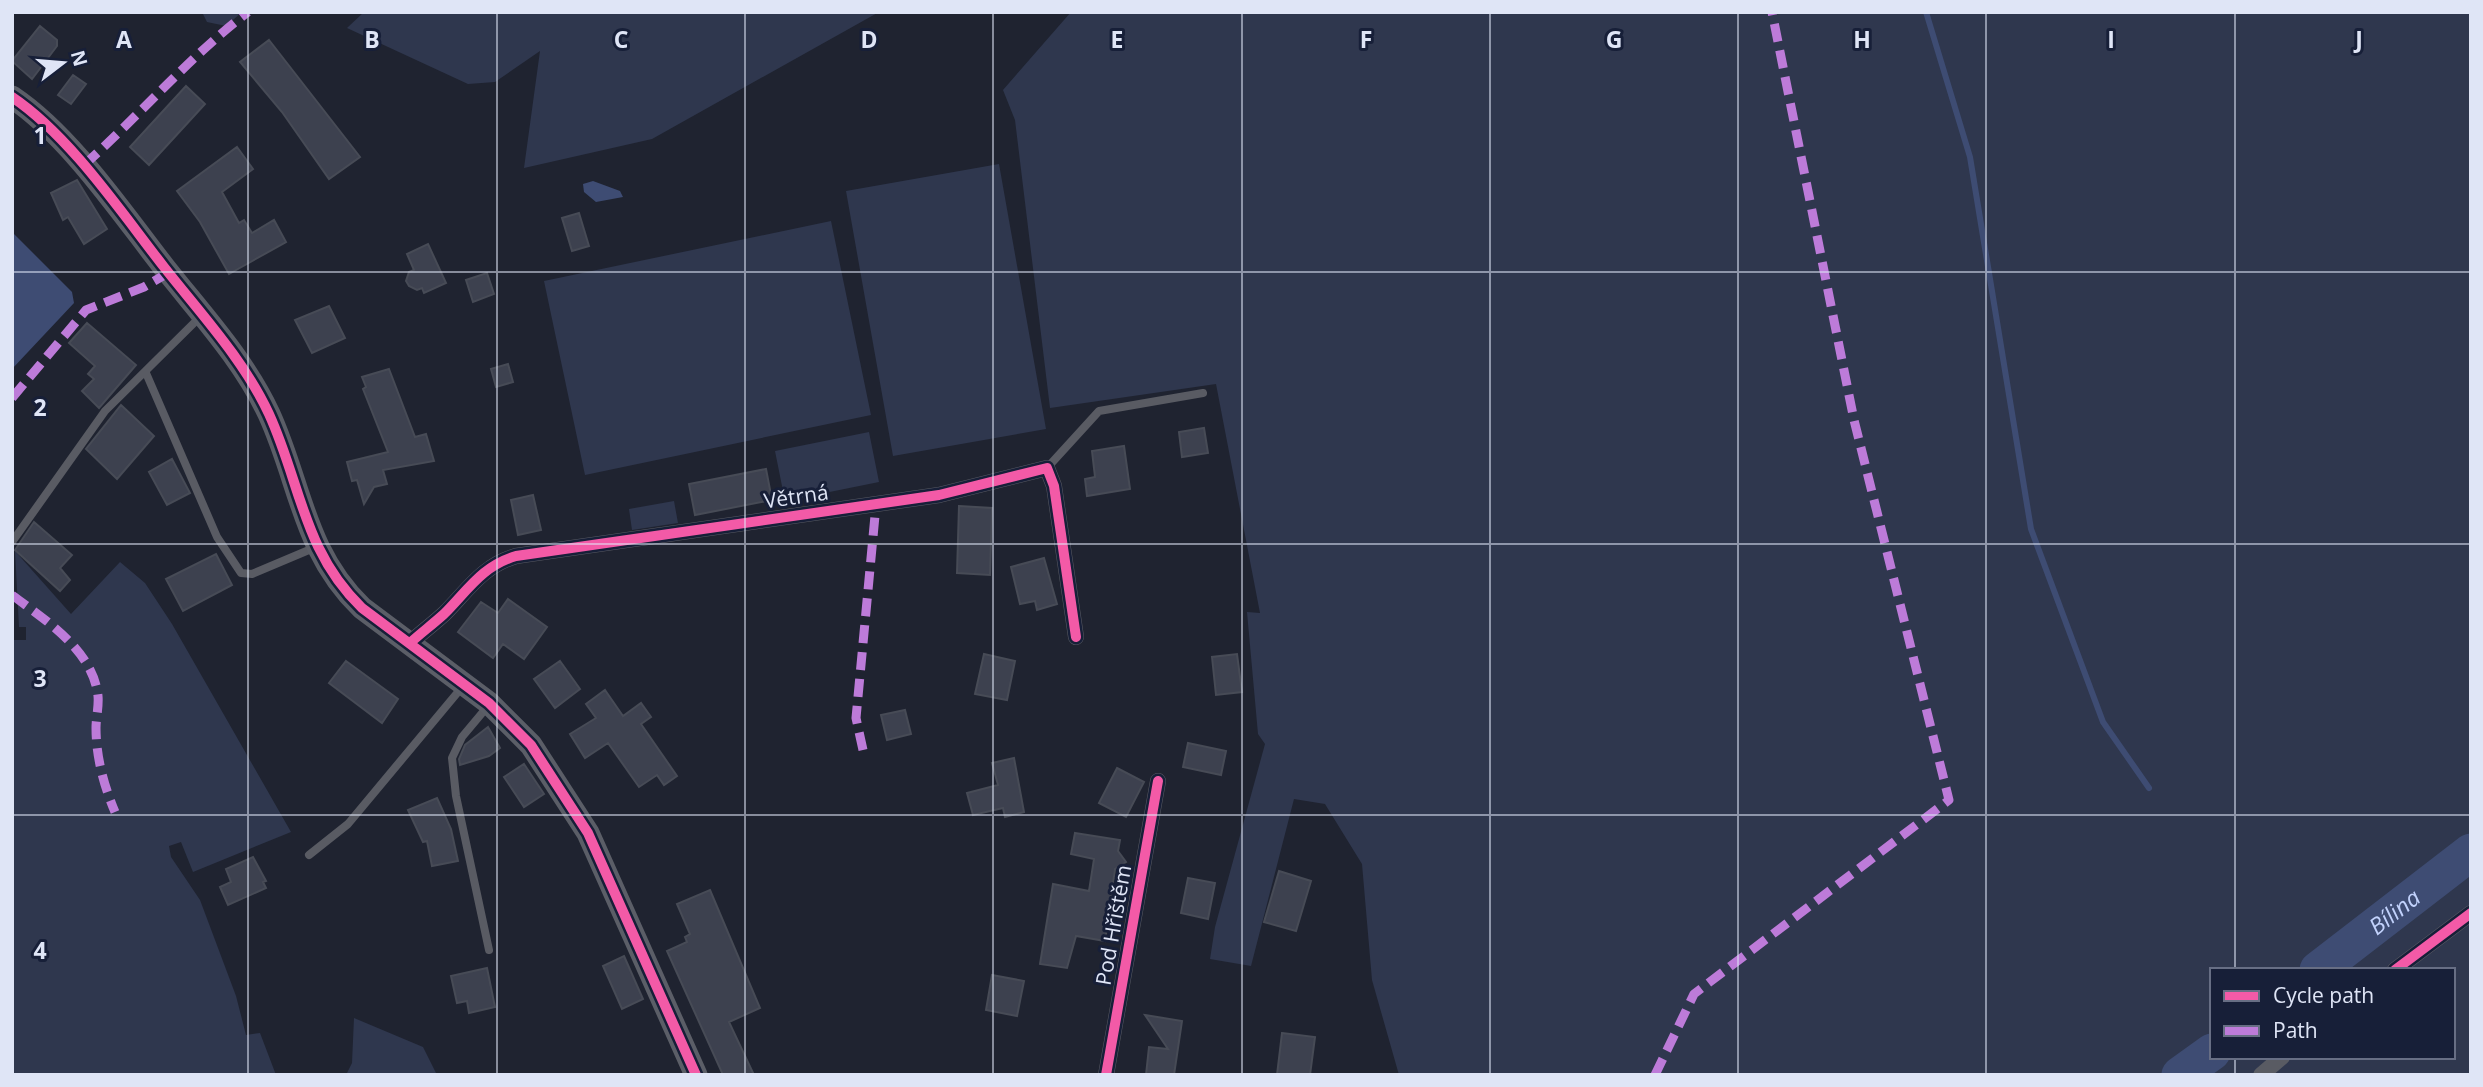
<svg xmlns="http://www.w3.org/2000/svg" width="2483" height="1087" viewBox="0 0 2483 1087" font-family="'Open Sans',sans-serif">
	<rect width="100%" height="100%" fill="#1f2330"/>
	<path fill="#2f374e" fill-rule="evenodd" d="M202,12H242L226,26L207,22Z
		M364,12H879L652,139L524,168L540,51L495,82L468,84L347,28Z
		M1071,12H2471V1075H1399L1372,980L1362,864L1325,804L1294,799L1251,966L1210,959L1215,927L1265,744L1258,734L1247,612L1260,613L1216,384L1050,408L1015,120L1003,90ZM2212,970H2453V1057H2212Z
		M999,164L1046,429L893,456L846,191Z
		M831,221L871,415L585,475L544,281Z
		M869,432L879,482L785,501L775,451Z
		M674,501L678,523L632,530L629,509Z
		M15,551L71,614L120,562L145,583L172,624L291,832L193,872L181,842L169,846L171,857L200,900L236,996L246,1035L260,1033L276,1075H12V640H26V627H19Z
		M354,1018L423,1047L437,1075H346L352,1063Z"/>
	<path fill="#3e4c73" d="M593,181L620,191L623,197L596,202L584,192L583,184Z
		M12,232L72,292L74,303L12,369Z"/>
	<g fill="none" stroke-linecap="round" stroke-linejoin="round">
		<path stroke="#3e4c73" stroke-width="6" d="M1926,12L1970,157L2031,529L2103,722L2149,788
			M2186,1075L2190,1069"/>
		<g stroke="#3e4c73" stroke-width="37">
			<path id="s1" d="M2318,970L2471,852"/>
			<path d="M2180,1075L2212,1052"/>
		</g>
	</g>
	<path fill="#3d414f" stroke="#474b56" stroke-width="2" d="M40,26L57,40V46L32,79L12,61Z
		M269,40L360,157L329,179L282,112L240,62Z
		M73,75L86,84L71,104L58,95Z
		M186,86L205,104L149,165L130,147Z
		M237,147L253,169L222,192L239,223L244,220L252,233L274,220L286,242L229,274L200,222L177,191Z
		M77,180L107,229L84,244L68,217L63,220L51,193Z
		M579,213L589,246L572,251L562,218Z
		M428,244L446,283L424,293L422,288L417,290L409,286L406,281L409,272L414,270L407,254Z
		M487,273L494,294L473,302L466,280Z
		M329,306L345,338L312,353L295,320Z
		M87,323L136,365L99,408L82,391L94,379L88,374L95,366L69,343Z
		M508,364L513,382L496,387L491,369Z
		M389,369L415,437L426,434L434,461L383,470L387,484L374,487L364,504L357,480L352,481L347,462L388,452L363,389L366,387L362,377Z
		M121,405L154,436L117,479L86,449Z
		M1204,428L1208,453L1182,457L1179,432Z
		M1124,446L1130,489L1087,496L1085,479L1095,477L1092,451Z
		M172,459L190,493L167,505L149,472Z
		M766,469L772,500L695,515L689,484Z
		M533,495L541,530L518,535L511,500Z
		M959,506L992,508L990,575L957,573Z
		M34,522L72,555L60,568L70,580L60,591L15,550Z
		M216,554L232,585L183,611L166,579Z
		M1044,558L1057,604L1037,610L1035,601L1020,604L1011,567Z
		M508,599L547,627L524,659L503,644L493,658L458,632L481,602L498,613Z
		M984,654L1015,661L1007,700L975,694Z
		M1237,654L1242,692L1216,695L1212,657Z
		M346,661L398,699L382,723L329,683Z
		M560,661L580,689L555,708L534,679Z
		M605,690L623,716L641,703L651,717L641,724L677,776L664,785L657,775L639,787L608,743L585,758L570,734L596,718L586,704Z
		M905,710L911,734L887,740L881,715Z
		M488,727L500,748L489,756L460,765L459,759L465,745Z
		M1188,743L1226,751L1221,775L1183,767Z
		M1014,758L1024,812L1005,817L1003,808L973,815L967,793L998,785L992,763Z
		M524,764L544,794L524,807L504,777Z
		M1117,768L1144,782L1126,817L1099,803Z
		M437,798L451,829L458,861L432,866L427,841L423,842L408,810Z
		M1075,833L1120,840L1118,851L1126,862L1115,869L1105,941L1076,936L1067,968L1040,964L1053,884L1089,891L1094,859L1071,854Z
		M253,857L266,881L263,882L266,888L228,905L220,887L231,882L226,869Z
		M1279,871L1311,881L1296,931L1264,922Z
		M1188,878L1215,883L1208,919L1181,913Z
		M710,890L760,1008L729,1022L754,1075H723L667,951L687,942L685,937L690,934L677,904Z
		M624,956L643,999L622,1009L603,966Z
		M487,968L495,1007L469,1013L467,1001L457,1003L451,976Z
		M992,975L1024,981L1017,1016L986,1010Z
		M1145,1015L1182,1021L1174,1075H1146L1149,1047L1168,1049Z
		M1282,1033L1315,1037L1310,1075H1277Z"/>
	<g fill="none" stroke-linecap="round" stroke-linejoin="round">
		<path stroke="#595b63" stroke-width="8" d="M146,373L217,537L241,573L252,574L316,547
			M1047,468L1099,411L1203,393
			M12,542L105,411L200,317
			M488,706L462,737L452,758L456,796L489,950
			M309,855L348,824L463,686"/>
		<path stroke="#595b63" stroke-width="16" d="M410,643C421,633 433,624 444,614C468,590 482,566 516,556L939,495L1047,468L1054,486L1076,637
			M2395,970L2471,913
			M1106,1075L1158,781
			M2261,1075L2282,1057"/>
		<path stroke="#5b5e67" stroke-width="23" d="M12,97C70,136 121,212 164,267C201,314 244,360 269,414C301,484 303,551 362,608L489,703L531,745L588,833L696,1075"/>
		<path stroke="#bd7bd9" stroke-width="9" stroke-dasharray="18 9" stroke-linecap="butt" d="M84,165C140,115 188,58 248,12
			M12,398L86,310L144,287L168,273
			M12,595C45,620 93,650 98,696C99,706 96,718 96,728C96,757 104,786 115,812
			M863,750L856,718L876,505
			M1655,1075L1694,994L1949,800L1854,420L1772,12"/>
		<defs>
			<path id="cycleway" d="M12,97C70,136 121,212 164,267C201,314 244,360 269,414C301,484 303,551 362,608L489,703L531,745L588,833L696,1075
				M410,643C421,633 433,624 444,614C468,590 482,566 516,556L939,495L1047,468L1054,486L1076,637
				M2395,970L2471,913
				M1106,1075L1158,781"/>
		</defs>
		<use href="#cycleway" stroke="#171f38" stroke-width="15"/>
		<use href="#cycleway" stroke="#f35aa7" stroke-width="10"/>
	</g>
	<path fill="none" stroke="#dfe5f6" stroke-width="2" stroke-opacity="0.55" d="M248,12V1075M497,12V1075M745,12V1075M993,12V1075M1242,12V1075M1490,12V1075M1738,12V1075M1986,12V1075M2235,12V970M12,272H2471M12,544H2471M12,815H2471M2235,1057V1075"/>
	<g text-anchor="middle" dominant-baseline="central" stroke-width="6" stroke-linejoin="round" paint-order="stroke">
		<g font-size="21" fill="#dfe5f6" stroke="#171f38">
			<text transform="translate(796 496) rotate(-8)">Větrná</text>
			<text transform="translate(1113 925) rotate(-80)">Pod Hřištěm</text>
		</g>
		<g font-size="23" font-style="italic" fill="#c2d2fc" stroke="#171f38">
			<text stroke="none"><textPath href="#s1" startOffset="96">Bílina</textPath></text>
		</g>
	</g>
	<g font-size="23" text-anchor="middle" font-weight="bold" fill="#dfe5f6" stroke="#171f38" stroke-width="6" stroke-linejoin="round" paint-order="stroke">
		<text x="124" y="48">A</text>
		<text x="372" y="48">B</text>
		<text x="621" y="48">C</text>
		<text x="869" y="48">D</text>
		<text x="1117" y="48">E</text>
		<text x="1366" y="48">F</text>
		<text x="1614" y="48">G</text>
		<text x="1862" y="48">H</text>
		<text x="2111" y="48">I</text>
		<text x="2359" y="48">J</text>
		<text x="40" y="144">1</text>
		<text x="40" y="416">2</text>
		<text x="40" y="687">3</text>
		<text x="40" y="959">4</text>
	</g>
	<rect width="2483" height="1087" fill="none" stroke="#dfe5f6" stroke-width="28"/>
	<rect x="2210" y="968" width="245" height="91" fill="#171f38" stroke="#676e84" stroke-width="2"/>
	<rect x="2224" y="991" width="35" height="10" fill="#f35aa7" stroke="#676e84" stroke-width="2"/>
	<text x="2273" y="1003" font-size="21" fill="#dfe5f6">Cycle path</text>
	<rect x="2224" y="1026" width="35" height="10" fill="#bd7bd9" stroke="#676e84" stroke-width="2"/>
	<text x="2273" y="1038" font-size="21" fill="#dfe5f6">Path</text>
	<g transform="translate(63 63) rotate(74)" stroke="#171f38" stroke-width="5" paint-order="stroke">
	<path d="M0-5L12 26L0 18L-12 26Z" fill="#dfe5f6"/>
	<text y="-10" font-size="19" font-weight="bold" text-anchor="middle" fill="#dfe5f6">N</text>
	</g>
</svg>
